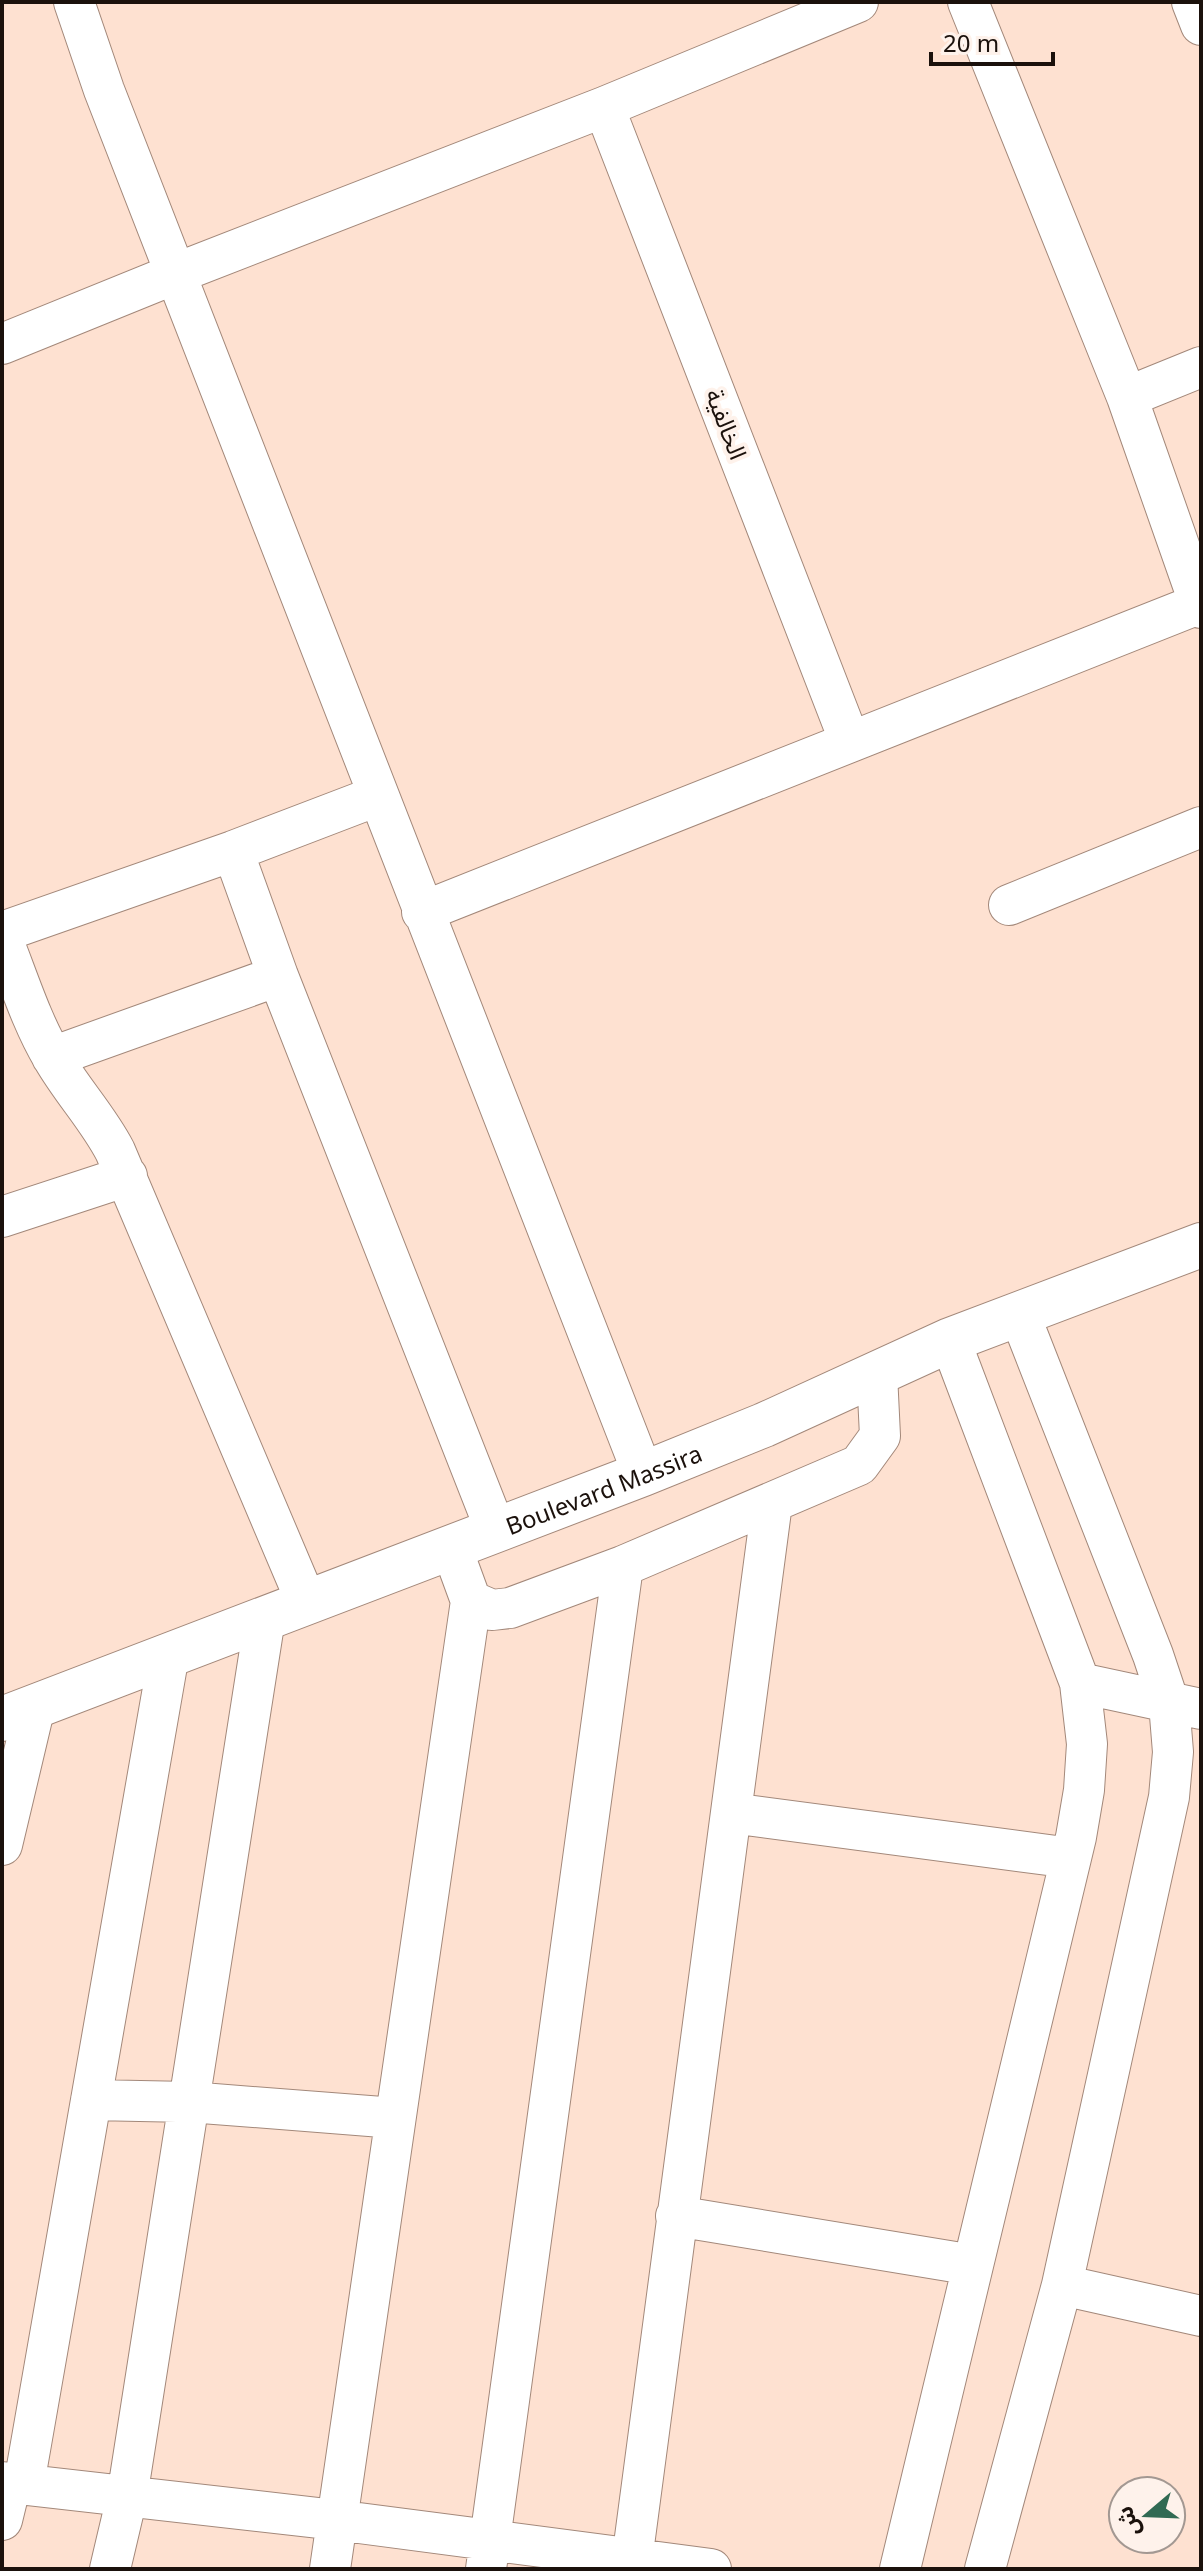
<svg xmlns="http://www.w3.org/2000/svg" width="1203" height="2571" viewBox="0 0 1203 2571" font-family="'Noto Sans','Noto Sans Arabic',sans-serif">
	<rect width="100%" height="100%" fill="#fee1d1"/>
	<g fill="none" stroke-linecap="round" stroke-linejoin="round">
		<defs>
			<path id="minor" d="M74,2L104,90L643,1474
				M968,2L1127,397L1201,608
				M1192,2L1201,25
				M604,107L850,742
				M2,344L177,273L604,107L858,2
				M1127,397L1201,367
				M233,851L278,976L496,1531
				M1009,905L1201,827
				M422,912L1201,603
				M2,932L233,851L377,796
				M2,938C18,978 31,1021 53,1058C72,1091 98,1118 115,1151L306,1601
				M52,1057L278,976
				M2,1217L127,1176
				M452,1549L471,1601L492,1610L510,1608L623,1566L859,1465L880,1436L877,1374
				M1080,1683L1201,1709
				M731,1813L1071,1858
				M2,1845L35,1706
				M91,2100L189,2102L395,2118
				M676,2216L973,2265
				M1062,2285L1201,2316
				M2,2482L336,2520L711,2569
				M24,2484L169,1654
				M2,2520L11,2483
				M632,2560L772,1503
				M110,2569L127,2497L265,1618
				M330,2569L471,1601
				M486,2569L623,1566
				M900,2569L1076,1837L1084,1790L1087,1744L1080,1683L950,1340
				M985,2569L1062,2285L1169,1797L1173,1752L1169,1703L1153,1655L1019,1313"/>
			<g id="secondary">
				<path id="s1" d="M2,1719L643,1474L764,1425L950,1340L1201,1245"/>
			</g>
		</defs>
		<use href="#minor" stroke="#a3887a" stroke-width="42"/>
		<use href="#secondary" stroke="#a3887a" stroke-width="46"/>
		<use href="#minor" stroke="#fff" stroke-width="40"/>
		<use href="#secondary" stroke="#fff" stroke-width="44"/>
	</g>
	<g text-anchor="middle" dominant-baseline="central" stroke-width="8" stroke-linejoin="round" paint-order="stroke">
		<g font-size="24" fill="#1b110c" stroke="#fef2eb">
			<text transform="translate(727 424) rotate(69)">الخالفية</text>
			<text stroke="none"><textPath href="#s1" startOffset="644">Boulevard Massira</textPath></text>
		</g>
	</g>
	<rect width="1203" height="2571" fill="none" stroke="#1b110c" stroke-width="8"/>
	<g transform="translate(1147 2515) rotate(251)"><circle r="38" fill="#fef2eb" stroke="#a39892" stroke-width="2"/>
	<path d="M0-6L14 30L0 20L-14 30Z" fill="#316a53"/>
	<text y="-12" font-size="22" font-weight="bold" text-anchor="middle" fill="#1b110c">ش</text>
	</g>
	<path d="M931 52v12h122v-12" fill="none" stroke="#1b110c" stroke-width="4"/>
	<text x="943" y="52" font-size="24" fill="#1b110c" stroke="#fef2eb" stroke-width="6" paint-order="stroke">20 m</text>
</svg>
